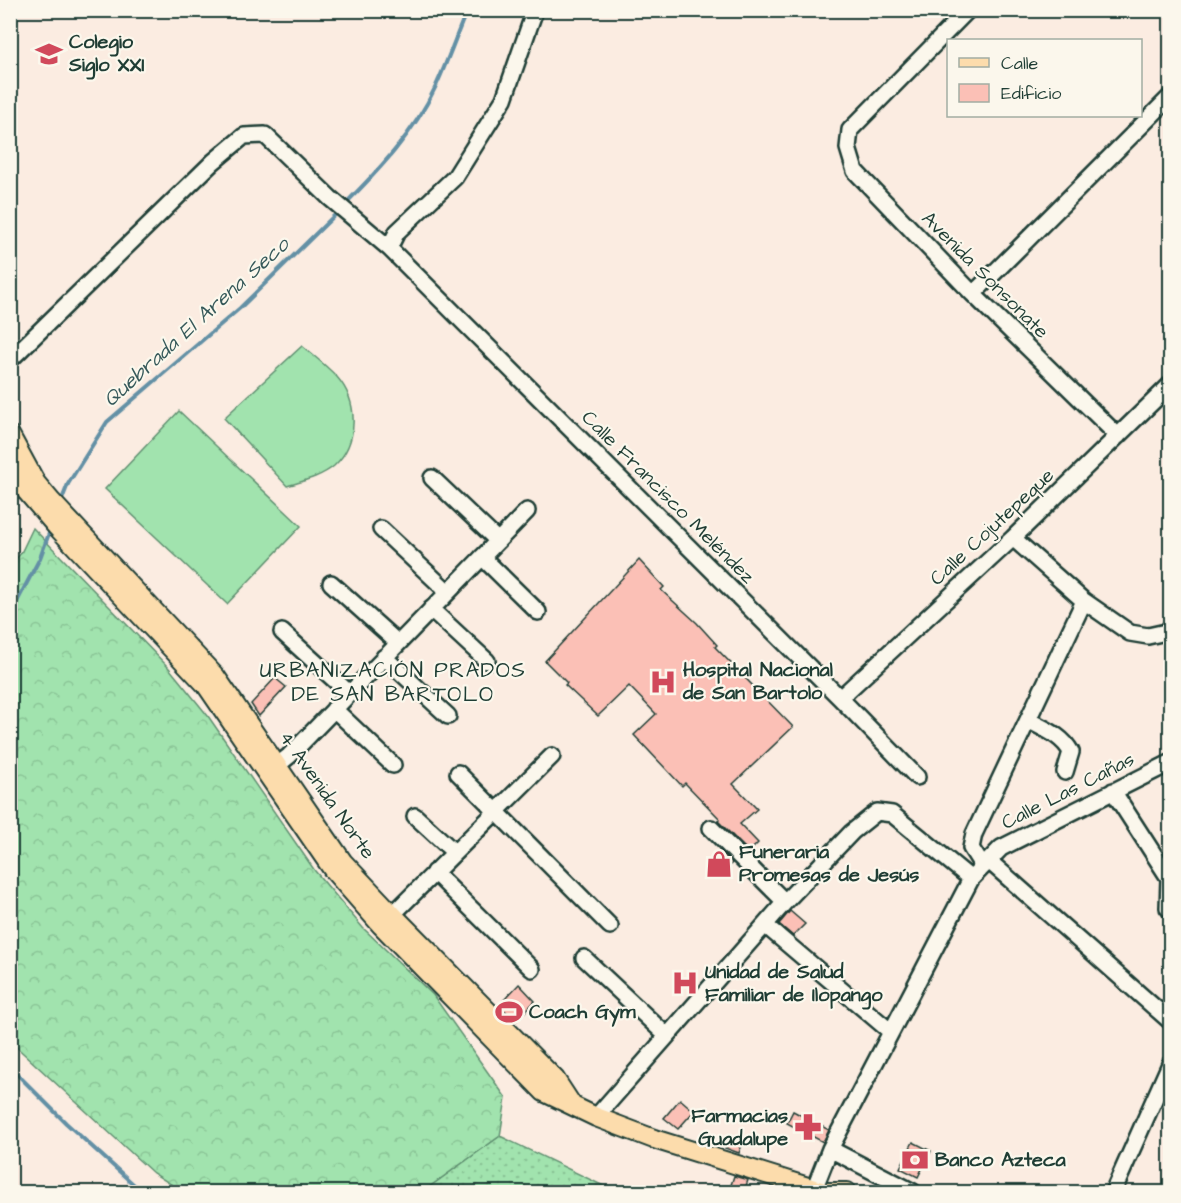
<svg xmlns="http://www.w3.org/2000/svg" width="1181" height="1203" viewBox="0 0 1181 1203" font-family="'Architects Daughter',sans-serif">
	<defs>
		<pattern id="grass-dots" width="8" height="8" patternUnits="userSpaceOnUse" patternTransform="scale(1.5)"><rect width="8" height="8" fill="#a1e3ae"/><path d="M2 2h.1M6 6h.1" fill="none" stroke="#8ac496" stroke-width="1.8" stroke-linecap="round"/></pattern>
		<pattern id="forest-crowns" width="20" height="18" patternUnits="userSpaceOnUse" patternTransform="scale(1.5)"><rect width="20" height="18" fill="#a1e3ae"/><path d="M2 6a3 3 0 1 1 6 0M12 15a3 3 0 1 1 6 0" fill="none" stroke="#8ac496"/></pattern>
	</defs>
	<rect width="100%" height="100%" fill="#fbece1"/>
	<filter id="ink" filterUnits="userSpaceOnUse"><feTurbulence type="fractalNoise" baseFrequency=".0167" numOctaves="2"/><feDisplacementMap in="SourceGraphic" scale="12" xChannelSelector="R" yChannelSelector="G"/><feConvolveMatrix kernelMatrix="1 2 1 2 8 2 1 2 1" color-interpolation-filters="sRGB"/></filter>
	<g filter="url(#ink)">
		<path fill="url(#grass-dots)" stroke="#609071" stroke-width="1.5" d="M500,1136L616,1192H422Z"/>
		<path fill="url(#forest-crowns)" stroke="#609071" stroke-width="1.5" d="M33,528L169,668L208,716L315,871L363,928L433,995L506,1098L500,1136L422,1192H183L153,1173L11,1042L10,566L21,553Z"/>
		<path fill="#a1e3ae" stroke="#609071" stroke-width="1.5" d="M302,346C314,356 327,366 337,377C359,402 359,443 334,466C321,477 303,481 287,486L224,418Z
			M179,411L301,526L227,604L105,489Z"/>
		<g fill="none" stroke-linecap="round" stroke-linejoin="round">
			<path stroke="#6390a5" stroke-width="4" d="M344,205C378,171 414,133 435,88C447,63 456,36 467,10
				M61,502L68,484L107,422L240,308L339,211
				M10,615L40,558L51,528
				M10,1067L66,1123L142,1192"/>
		</g>
		<path fill="#fbc0b6" stroke="#1f3d34" stroke-width="1.5" d="M639,560L664,587L661,590L697,623L717,645L715,647L793,727L733,784L757,809L740,824L758,843L749,852L718,821L720,819L685,783L682,786L634,735L656,714L629,686L598,716L565,685L567,683L545,661Z
			M275,678L286,687L259,716L251,704Z
			M720,851L732,863L718,877L706,865Z
			M790,911L805,924L793,936L779,924Z
			M519,984L535,1001L516,1021L501,1007L502,1002Z
			M680,1099L694,1111L678,1129L664,1118Z
			M793,1111L829,1130L823,1142L787,1123Z
			M732,1139L743,1142L739,1153L725,1148Z
			M913,1142L931,1151L918,1177L900,1168Z
			M734,1176L748,1180L744,1192L730,1188Z"/>
		<g fill="none" stroke-linecap="round" stroke-linejoin="round">
			<defs>
				<path id="minor" d="M968,10L850,130L848,148L855,171L973,294L1118,436
					M389,248L397,232L455,177L504,99L535,10
					M973,294L1170,97
					M10,360L213,162L244,136L265,135L330,198L389,248L840,698L917,777
					M432,478L498,541
					M381,529L448,592
					M1013,538L1084,601L1130,633L1148,636L1166,632L1170,628
					M482,557L538,612
					M331,583L398,643
					M431,609L487,661
					M282,632L349,693
					M384,657L448,716
					M840,698L1013,538L1170,385
					M334,709L393,765
					M1028,720C1044,729 1062,735 1071,752L1065,772
					M268,773L289,756L527,511
					M458,773L610,926
					M1113,791L1169,878L1168,908L1170,910
					M415,816L454,852
					M711,828L785,902
					M989,861L1170,1021
					M983,867L971,848L974,834L1084,601
					M434,872L532,969
					M386,921L552,756
					M765,925L891,1032
					M584,958L667,1036
					M596,1117L785,902L852,832L877,812L892,814L971,879
					M830,1149L913,1192
					M813,1192L830,1149L971,879L1001,848L1170,763
					M1113,1192L1170,1064"/>
				<path id="major" d="M10,435L36,483L52,502L216,677L343,862L392,914L555,1079L572,1105
					M10,464L27,492L56,526L206,685L333,870L381,925L544,1092L596,1117L654,1139L824,1192
					M826,1192H847"/>
			</defs>
			<use href="#minor" stroke="#1f3d34" stroke-width="20"/>
			<use href="#major" stroke="#1f3d34" stroke-width="22"/>
			<use href="#minor" stroke="#fbf7ec" stroke-width="15"/>
			<use href="#major" stroke="#fcdcac" stroke-width="18"/>
		</g>
	</g>
	<defs>
		<symbol id="school-bare" viewBox="-9 -9 18 18"><path d="M0-5L7-2L0 1L-7-2ZM-4 1L0 2.5L4 1V4Q0 6-4 4Z" fill="#d1495b" stroke="#fbf7ec" stroke-width="2.5" paint-order="stroke"/></symbol>
		<symbol id="hospital-bare" viewBox="-9 -9 18 18"><path d="M-5-5h3v3.5h4V-5h3V5h-3V1.5h-4V5h-3Z" fill="#d1495b" stroke="#fbf7ec" stroke-width="2.5" paint-order="stroke"/></symbol>
		<symbol id="shop-bare" viewBox="-9 -9 18 18"><path d="M-5-2.5h2.3a2.7 3.5 0 0 1 5.4 0H5L5.5 6h-11ZM-1.5-2.5h3a1.5 2.3 0 0 0-3 0Z" fill="#d1495b" stroke="#fbf7ec" stroke-width="2.5" paint-order="stroke"/></symbol>
		<symbol id="stadium-bare" viewBox="-9 -9 18 18"><path d="M0-5a6.5 5 0 1 0 0 10a6.5 5 0 1 0 0-10ZM-3.5-1.8h7v3.6h-7Z" fill="#d1495b" stroke="#fbf7ec" stroke-width="2.5" paint-order="stroke"/></symbol>
		<symbol id="pharmacy-bare" viewBox="-9 -9 18 18"><path d="M-2-6h4v4h4v4h-4v4h-4v-4h-4v-4h4Z" fill="#d1495b" stroke="#fbf7ec" stroke-width="2.5" paint-order="stroke"/></symbol>
		<symbol id="bank-bare" viewBox="-9 -9 18 18"><path d="M-6-4H6V4H-6ZM0-2.3a2.3 2.3 0 1 0 0 4.6a2.3 2.3 0 1 0 0-4.6Z" fill="#d1495b" stroke="#fbf7ec" stroke-width="2.5" paint-order="stroke"/></symbol>
	</defs>
	<g fill-rule="evenodd">
		<use href="#school-bare" x="30" y="35" width="38" height="38"/>
		<use href="#hospital-bare" x="644" y="663" width="38" height="38"/>
		<use href="#shop-bare" x="700" y="845" width="38" height="38"/>
		<use href="#hospital-bare" x="666" y="964" width="38" height="38"/>
		<use href="#stadium-bare" x="490" y="993" width="38" height="38"/>
		<use href="#pharmacy-bare" x="789" y="1108" width="38" height="38"/>
		<use href="#bank-bare" x="896" y="1141" width="38" height="38"/>
	</g>
	<g text-anchor="middle" dominant-baseline="central" stroke-width="4.5" stroke-linejoin="round" paint-order="stroke">
		<g font-size="20" font-weight="bold" fill="#1f3d34" stroke="#fbf7ec" text-anchor="start">
			<text x="69" y="42">Colegio<tspan x="69" dy="23">Siglo XXI</tspan></text>
			<text x="683" y="670">Hospital Nacional<tspan x="683" dy="23">de San Bartolo</tspan></text>
			<text x="739" y="852">Funeraria<tspan x="739" dy="23">Promesas de Jesús</tspan></text>
			<text x="705" y="972">Unidad de Salud<tspan x="705" dy="23">Familiar de Ilopango</tspan></text>
			<text x="529" y="1012">Coach Gym</text>
			<text x="788" y="1116" text-anchor="end">Farmacias<tspan x="788" dy="23">Guadalupe</tspan></text>
			<text x="935" y="1160">Banco Azteca</text>
		</g>
		<g font-size="20" fill="#1f3d34" stroke="#fbf7ec">
			<text transform="translate(985 275) rotate(45)">Avenida Sonsonate</text>
			<text transform="translate(668 497) rotate(45)">Calle Francisco Meléndez</text>
			<text transform="translate(992 527) rotate(-43)">Calle Cojutepeque</text>
			<text transform="translate(1068 791) rotate(-27)">Calle Las Cañas</text>
			<text transform="translate(327 795) rotate(55)">4 Avenida Norte</text>
		</g>
		<g font-size="21" font-style="italic" fill="#36595a" stroke="#fbf7ec">
			<text transform="translate(196 322) rotate(-42)">Quebrada El Arena Seco</text>
		</g>
		<g font-size="21" letter-spacing="1.5" fill="#1f3d34" stroke="#fbf7ec">
			<text x="393" y="670">URBANIZACIÓN PRADOS<tspan x="393" dy="24">DE SAN BARTOLO</tspan></text>
		</g>
	</g>
	<rect width="1181" height="1203" fill="none" stroke="#fbf7ec" stroke-width="36"/>
	<rect x="18" y="18" width="1145" height="1167" fill="none" stroke="#1f3d34" stroke-width="2" filter="url(#ink)"/>
	<rect x="947" y="39" width="195" height="78" fill="#fbf7ec" stroke="#a3ada2" stroke-width="1.5"/>
	<rect x="959" y="58" width="30" height="9" fill="#fcdcac" stroke="#a3ada2" stroke-width="1.5"/>
	<text x="1001" y="69" font-size="18" fill="#1f3d34">Calle</text>
	<rect x="959" y="84" width="30" height="18" fill="#fbc0b6" stroke="#a3ada2" stroke-width="1.5"/>
	<text x="1001" y="99" font-size="18" fill="#1f3d34">Edificio</text>
</svg>
